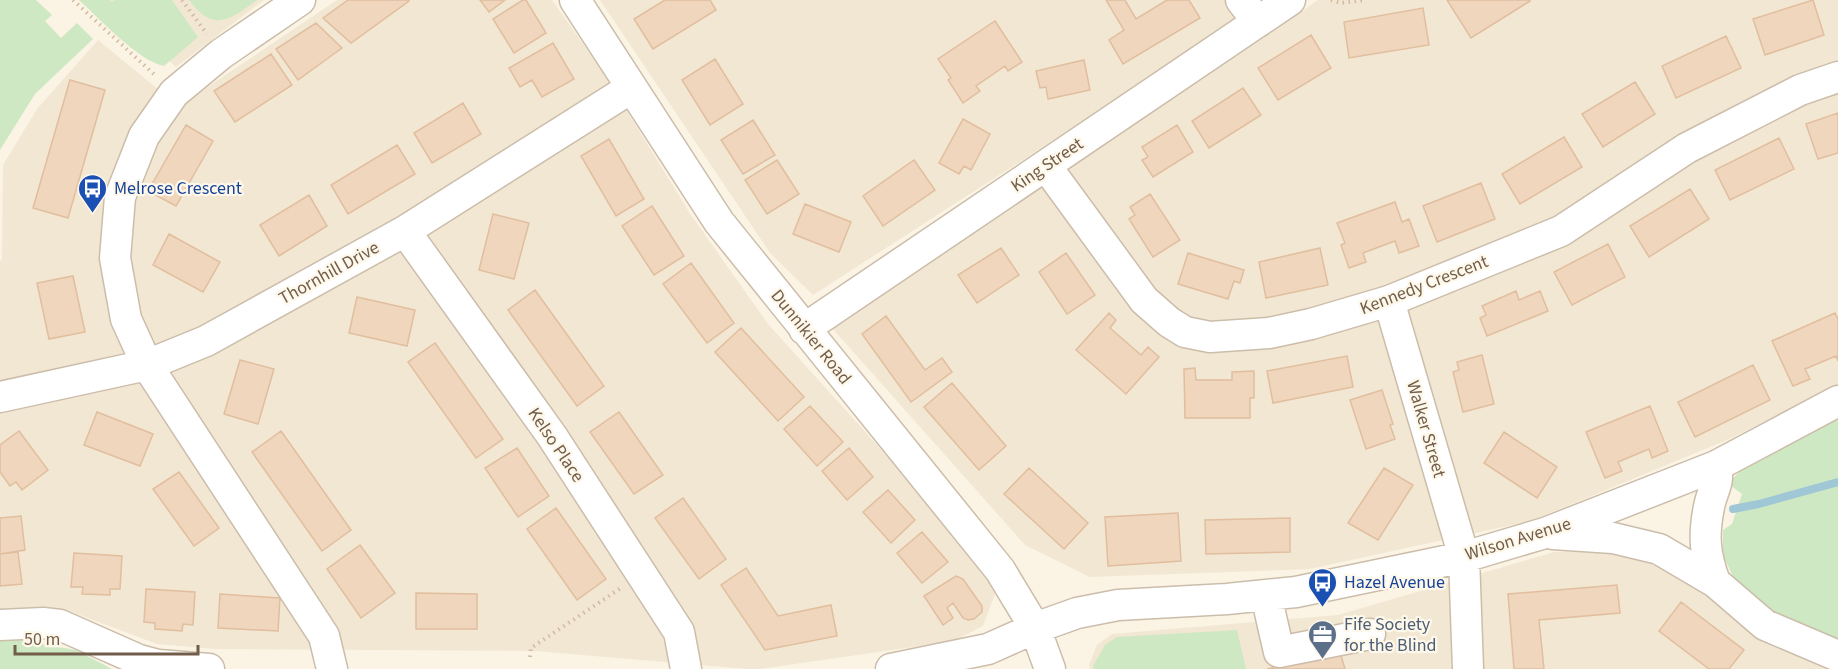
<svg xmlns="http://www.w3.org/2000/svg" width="1838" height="669" viewBox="0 0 1838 669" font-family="'Source Sans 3',sans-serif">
	<rect width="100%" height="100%" fill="#fbf4e4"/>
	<path fill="#f2e7d3" d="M99,0H264L176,67Z
		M337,0H552L601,69L691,215L768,324L951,527L997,589L983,626L954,641L760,669H747L535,651L215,649L157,644L64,609L0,615V261L2,260L3,165L37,109L98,40L180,107L209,86Z
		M600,0H1271L813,295L770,253Z
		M1318,0H1838V385L1727,440L1531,521L1310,569L1090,577L1025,545L832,328Z
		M1618,551L1678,573L1730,615L1833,669H1090L1089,665L1097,645L1112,634L1338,615L1554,552Z"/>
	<path fill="#cee8c3" d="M0,0H36L52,15L45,21L61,38L77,23L93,39L35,94L0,150Z
		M79,0H110L111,2L115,0H172L198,37L164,66C137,60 101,20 79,0Z
		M189,0H257C230,20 213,33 189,0Z
		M1838,414V647L1782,624L1736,583L1723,555V530L1732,524L1742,494L1730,485L1732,479L1743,469Z
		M1237,630L1246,669H1094L1093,666L1105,645L1117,637Z
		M19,640L76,650L112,669H0V641Z"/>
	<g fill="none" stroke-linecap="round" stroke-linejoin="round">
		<path stroke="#a0c7d5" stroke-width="8" d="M1733,509L1759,504L1838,482"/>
	</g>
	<path fill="#efd6bd" stroke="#e1be9e" stroke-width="1.5" d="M348,0H409V1L351,43L323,18Z
		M480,0H505L489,12Z
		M523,0H526L546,33L514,53L493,19Z
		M665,0H710L716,10L653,49L634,19Z
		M1106,0H1125L1136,19L1167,0H1189L1200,18L1123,64L1109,40L1124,30Z
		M1447,0H1530V1L1471,38Z
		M1813,0L1824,35L1765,55L1753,19Z
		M1423,8L1429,45L1349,58L1344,22Z
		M995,21L1022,62L1008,71L1005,66L976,86L980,91L963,103L948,80L951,78L938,59Z
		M316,23L342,48L298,80L276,49Z
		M1311,35L1331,68L1278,100L1258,68Z
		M1726,36L1741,68L1676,98L1662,66Z
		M553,43L574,79L542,97L532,80L520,87L509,68Z
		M271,54L292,85L235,122L214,91Z
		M715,59L743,104L710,125L682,80Z
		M1084,60L1090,90L1048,99L1046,87L1040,88L1036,71Z
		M70,80L105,90L68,218L33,208Z
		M1635,82L1655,114L1603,147L1582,114Z
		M1243,88L1261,115L1209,148L1192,121Z
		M463,103L481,134L432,163L414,133Z
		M1838,113V153L1818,159L1806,124Z
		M963,119L990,134L971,170L964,166L959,174L939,163Z
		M753,120L775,155L743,174L721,140Z
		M186,125L213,141L176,206L148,191Z
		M1177,125L1193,152L1153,177L1142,160L1148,157L1142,147Z
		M1564,137L1582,167L1520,204L1502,174Z
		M1779,138L1794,169L1730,200L1715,170Z
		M609,139L644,199L616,216L581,156Z
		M397,145L415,174L348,214L331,185Z
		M777,160L799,194L767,214L745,180Z
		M914,160L935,190L883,226L863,196Z
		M1481,183L1495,219L1437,242L1423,206Z
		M1690,189L1709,219L1649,257L1630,226Z
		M1150,194L1180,240L1153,257L1129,219L1135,215L1130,207Z
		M309,195L327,226L279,256L260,225Z
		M1395,202L1402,222L1409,219L1419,246L1399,253L1395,241L1363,253L1366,262L1349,268L1341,245L1345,243L1337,223Z
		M805,204L851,222L839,252L793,234Z
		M652,206L684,256L654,275L622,226Z
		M493,214L529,223L514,279L479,270Z
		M169,234L220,262L203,292L153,265Z
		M1608,244L1625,277L1572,305L1554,272Z
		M1001,248L1019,275L977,303L958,275Z
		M1320,248L1328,285L1266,298L1259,262Z
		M1066,253L1095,295L1067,314L1039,272Z
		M1188,253L1244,270L1240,283L1234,281L1228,299L1178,284Z
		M691,263L734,323L707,343L663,284Z
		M73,276L85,332L49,339L37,283Z
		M535,290L604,386L577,406L508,310Z
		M1516,291L1519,300L1540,291L1548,311L1487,336L1480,318L1486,315L1482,306Z
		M357,297L415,310L407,346L349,333Z
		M1109,313L1116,320L1110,328L1141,355L1148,347L1159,357L1126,394L1076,350Z
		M1835,313L1838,319V361L1836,356L1805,369L1810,379L1793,386L1772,341Z
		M886,316L925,370L942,358L952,372L911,402L862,334Z
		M741,328L804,397L778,421L715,352Z
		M435,343L503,439L476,458L408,362Z
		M1482,355L1494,404L1463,412L1453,372L1459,370L1457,362Z
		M1347,356L1353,387L1273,403L1267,371Z
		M240,360L274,369L258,424L224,414Z
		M1753,365L1770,400L1695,437L1678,402Z
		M1195,368L1196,380H1232V372L1254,371V398H1250V418H1185L1184,369Z
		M952,383L1006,446L979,470L924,407Z
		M1382,390L1393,424L1390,425L1395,439L1366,449L1350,400Z
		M810,406L843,442L817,466L784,429Z
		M1650,406L1668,451L1652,458L1649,449L1618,462L1622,471L1605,478L1586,432Z
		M97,412L153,434L140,466L84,445Z
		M619,412L663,475L634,494L590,432Z
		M19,431L48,470L22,490L16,482L10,486L0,472V445Z
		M281,431L351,530L322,551L252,452Z
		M1504,432L1557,467L1537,498L1484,463Z
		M517,448L549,496L518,517L485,468Z
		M849,448L873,477L847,500L822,471Z
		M1029,468L1088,523L1064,549L1004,494Z
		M1384,468L1413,485L1378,540L1348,523Z
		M179,472L219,528L194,546L153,489Z
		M888,490L915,520L891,543L863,512Z
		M683,498L726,559L699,579L655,518Z
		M556,508L606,579L577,600L527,529Z
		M1178,513L1181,561L1108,566L1105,517Z
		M21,516L25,550L0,554V518Z
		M1290,518V552L1206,554L1205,520Z
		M922,532L948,562L922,583L897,553Z
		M360,545L395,593L361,618L327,569Z
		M18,552L22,584L0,586V554Z
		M74,553L122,556L120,589H110V595L82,594L83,587H71Z
		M746,568L778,616L831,605L837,636L765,650L721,585Z
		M956,576L963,579L982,606V612L974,619L968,620L963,618L953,603L947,608L953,618L943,625L924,596Z
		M1617,585L1620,613L1539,620L1544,669H1514L1508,594Z
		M146,589L195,592L193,625L183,624L182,631L155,629V623L144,622Z
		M416,593L477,594V629H416Z
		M220,594L280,598L278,631L218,628Z
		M1681,602L1744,650L1729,669H1709L1659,631Z
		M1340,652L1345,669H1267Z"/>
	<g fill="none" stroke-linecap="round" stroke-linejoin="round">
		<defs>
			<path id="minor" d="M300,0L221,54L174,93L144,136L120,197L115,258L126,319L147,365L324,636L332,669
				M575,0L719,222L1000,570L1035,628L1050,669
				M1241,0L1258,22
				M1046,166L1144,300L1169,322L1185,332L1210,337L1269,333L1311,324L1389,301L1561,231L1687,148L1800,90L1838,77
				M405,231L552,436L679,632L686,669
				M1389,301L1464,557L1468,669
				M804,329L1290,0
				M0,397L147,365L206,341L405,231L631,88
				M1553,534L1613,538L1659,549L1715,582L1765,625L1838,656
				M1715,582C1705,555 1703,536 1709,507C1712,490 1720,484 1716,466
				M1266,595L1279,652L1370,634
				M0,625L43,623L60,625L139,660L158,665L209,669
				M891,669L988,649L1035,628L1077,613L1118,605L1227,599L1296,592L1464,557L1545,533L1716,466L1838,401"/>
		</defs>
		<use href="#minor" stroke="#ccbdab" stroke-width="33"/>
		<path stroke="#d4baa0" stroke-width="4" stroke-dasharray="1.5 4.5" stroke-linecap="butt" d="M73,0L156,76
			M182,0L207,34
			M1331,0L1341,3L1365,0
			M530,657L531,648L621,588"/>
		<use href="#minor" stroke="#fff" stroke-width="30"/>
	</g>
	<defs>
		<symbol id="bus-pin" viewBox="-11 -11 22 30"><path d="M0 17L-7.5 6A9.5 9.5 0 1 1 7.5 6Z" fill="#1a4fb4" stroke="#fef8ea"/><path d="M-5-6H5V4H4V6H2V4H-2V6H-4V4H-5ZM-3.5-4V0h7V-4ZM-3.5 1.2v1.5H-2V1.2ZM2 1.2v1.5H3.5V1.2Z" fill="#fff"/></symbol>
		<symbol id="office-pin" viewBox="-11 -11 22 30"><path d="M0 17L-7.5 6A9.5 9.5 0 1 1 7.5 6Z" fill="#5c6f8a" stroke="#fef8ea"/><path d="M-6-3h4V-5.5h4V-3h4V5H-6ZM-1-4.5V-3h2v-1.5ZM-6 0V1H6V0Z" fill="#fff"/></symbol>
	</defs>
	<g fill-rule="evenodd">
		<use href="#bus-pin" x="76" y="172" width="33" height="45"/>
		<use href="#bus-pin" x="1306" y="566" width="33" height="45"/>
		<use href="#office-pin" x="1306" y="618" width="33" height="45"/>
	</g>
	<g text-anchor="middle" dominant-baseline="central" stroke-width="4.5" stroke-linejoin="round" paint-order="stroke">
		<g font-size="18" fill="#725d4b" stroke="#fef8ea">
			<text transform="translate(1047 165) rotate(-34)">King Street</text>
			<text transform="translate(329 273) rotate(-29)">Thornhill Drive</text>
			<text transform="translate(1424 285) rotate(-21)">Kennedy Crescent</text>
			<text transform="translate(811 337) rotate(51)">Dunnikier Road</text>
			<text transform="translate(1426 429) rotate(74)">Walker Street</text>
			<text transform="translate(556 445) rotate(56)">Kelso Place</text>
			<text transform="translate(1518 539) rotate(-17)">Wilson Avenue</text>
		</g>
		<g font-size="18" fill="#164399" stroke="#fef8ea" text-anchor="start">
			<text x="114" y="188">Melrose Crescent</text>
			<text x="1344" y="582">Hazel Avenue</text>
		</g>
		<g font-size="18" fill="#4e5e75" stroke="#fef8ea" text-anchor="start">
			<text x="1344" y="624">Fife Society<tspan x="1344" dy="21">for the Blind</tspan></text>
		</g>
	</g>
	<path d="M15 645v9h183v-9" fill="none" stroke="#725d4b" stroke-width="3"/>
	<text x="24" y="645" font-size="18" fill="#725d4b" stroke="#fef8ea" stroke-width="4.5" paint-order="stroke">50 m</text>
</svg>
